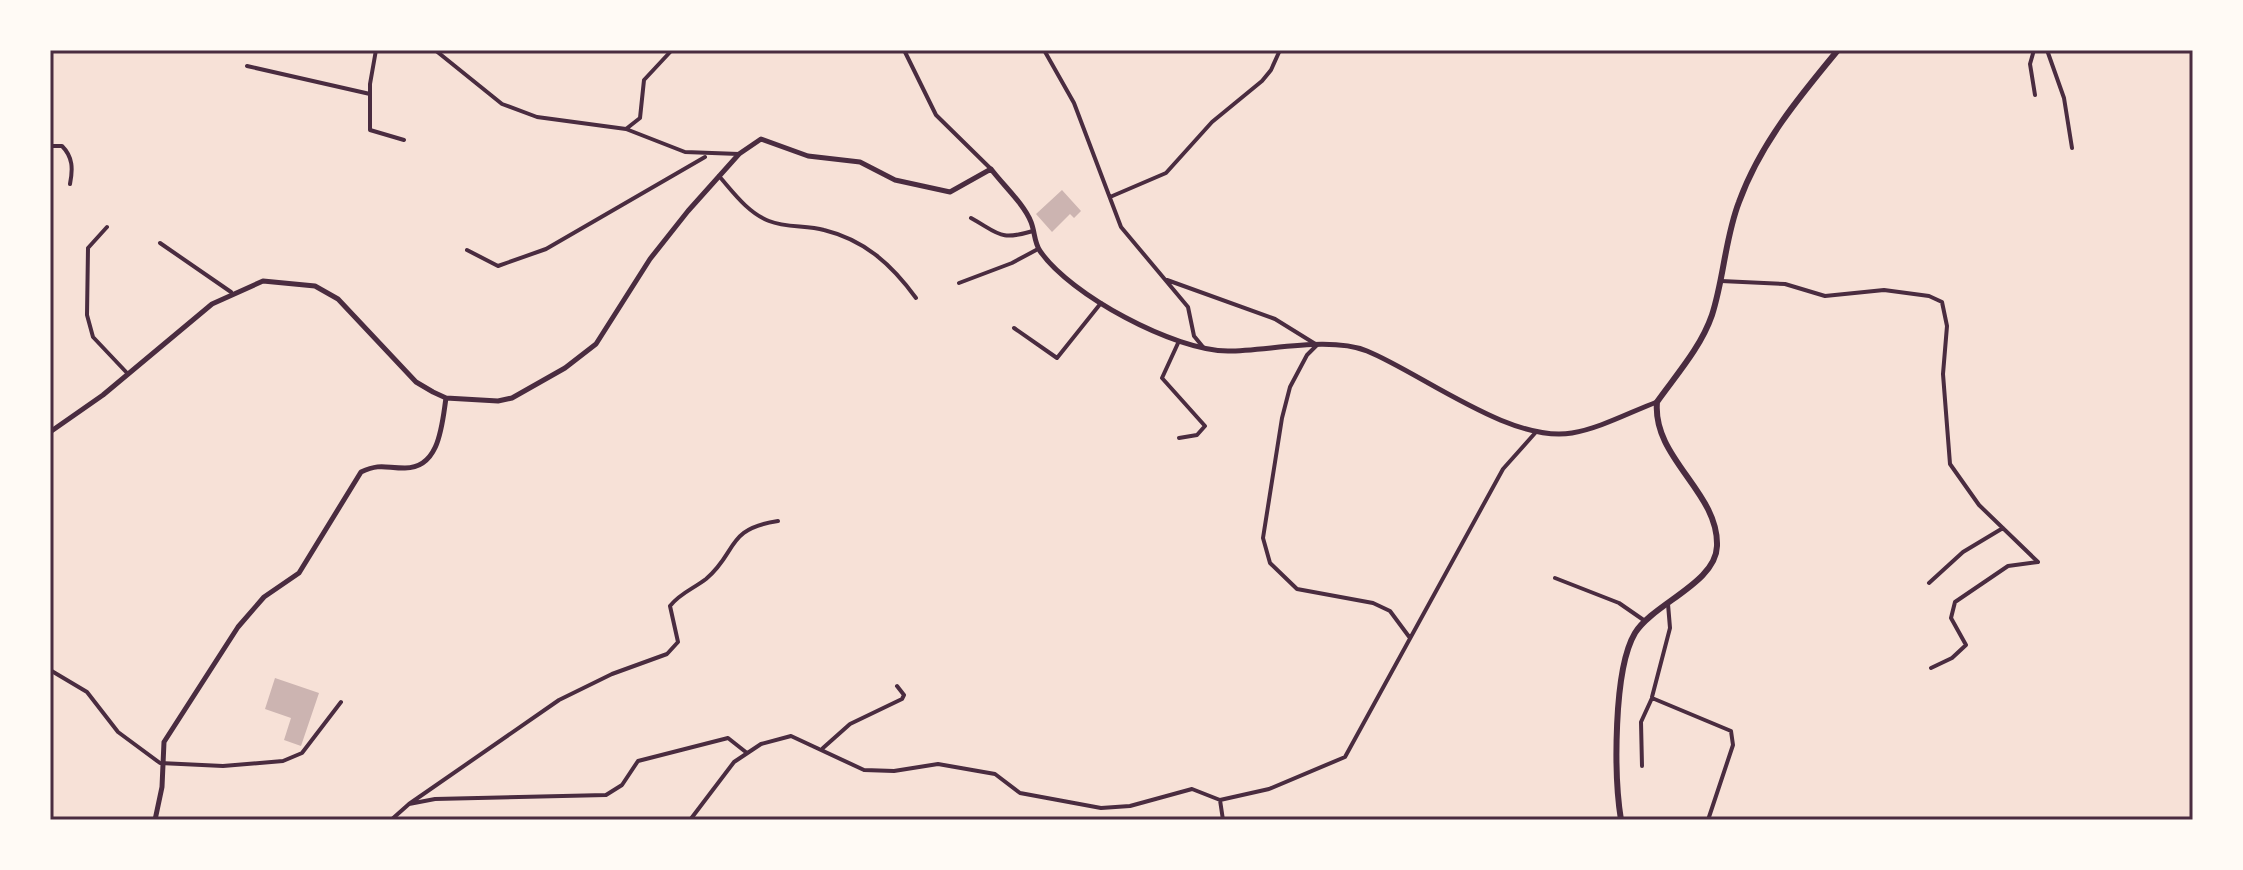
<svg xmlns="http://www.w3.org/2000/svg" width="2243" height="870" viewBox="0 0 2243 870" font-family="'Golos Text',sans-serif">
	<rect width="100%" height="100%" fill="#f7e1d7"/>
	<path fill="#ccb4b1" d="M1062,190L1081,211L1074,218L1070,214L1052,232L1036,214Z
		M275,678L319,693L301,746L284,740L291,718L265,709Z"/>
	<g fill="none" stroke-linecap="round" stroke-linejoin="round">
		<path stroke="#4a2c40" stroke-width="4" d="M376,50L370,84V130L404,140
			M435,50L502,104L537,117L626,129L685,152L739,154
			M904,50L936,115L991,169
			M1044,50L1074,103L1121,227L1188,307L1194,336L1203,347
			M2034,50L2030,64L2035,95
			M2047,50L2064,98L2072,148
			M247,66L370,94
			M626,129L640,118L644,80L672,50
			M50,146H62C73,157 73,169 70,184
			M719,176C733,192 748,213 769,221C786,228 807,225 824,230C865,240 892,265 916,298
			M1110,197L1166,173L1212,122L1262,81L1271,70L1280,50
			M971,218C1000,234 999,241 1033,231
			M107,227L88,248L87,315L93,337L128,374
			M160,243L231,292
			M467,250L498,266L546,249L705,157
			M1167,280L1275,319L1317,345L1307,355L1290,387L1282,418L1263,538L1270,563L1297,589L1373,603L1390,611L1410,638
			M1721,281L1785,284L1825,296L1884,290L1929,296L1942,302L1947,326L1943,374L1950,464L1979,505L2038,562
			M959,283L1012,263L1038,249
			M1014,328L1057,358L1101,303
			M1179,341L1162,378L1205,426L1197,435L1179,438
			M1555,578L1619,603L1645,621
			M1929,583L1963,552L2003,528
			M1931,668L1952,658L1966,645L1951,618L1955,602L2008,566L2038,562
			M50,670L87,692L118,732L160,763L223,766L283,761L302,753L341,702
			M1652,697L1670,628L1668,604
			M823,748L850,724L902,699L904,695L897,686
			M1642,766L1641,722L1652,698L1731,731L1733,745L1708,820
			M1220,800L1223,820
			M409,804L559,700L612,674L667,654L678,642L670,606C680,593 693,589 706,579C738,552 725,529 778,521
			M391,820L409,804L435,799L606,795L622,785L638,761L728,738L747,753
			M690,820L734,762L761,744L791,736L864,770L894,771L938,764L995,774L1020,793L1101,808L1130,806L1192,789L1220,800L1269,789L1345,757L1503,469L1536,432"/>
		<path stroke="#4a2c40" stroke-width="5" d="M50,432L103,395L212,304L263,281L315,286L338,299L416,382L433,392L446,398L498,401L512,398L565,368L596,344L650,259L688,211L739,154L761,139L808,156L860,162L895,180L950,192L991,169C1003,185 1024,204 1031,222C1035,232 1034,242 1040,251C1070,295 1175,351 1228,351C1268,351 1329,336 1367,351C1421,373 1512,444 1572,433C1601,428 1630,412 1657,402
			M155,820L162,787L164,742L238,627L264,597L299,573L361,472C381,463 385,468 405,468C440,468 442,424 446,398"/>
		<path stroke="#4a2c40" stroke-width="6" d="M1621,820C1614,777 1613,670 1635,633C1654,603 1716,583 1717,546C1719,492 1652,458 1657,402C1677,374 1701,347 1712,315C1724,278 1725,238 1739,202C1760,144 1799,97 1838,50"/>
	</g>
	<rect width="2243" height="870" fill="none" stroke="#fffaf5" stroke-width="104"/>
	<rect x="52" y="52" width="2139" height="766" fill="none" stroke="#4a2c40" stroke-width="3"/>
</svg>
